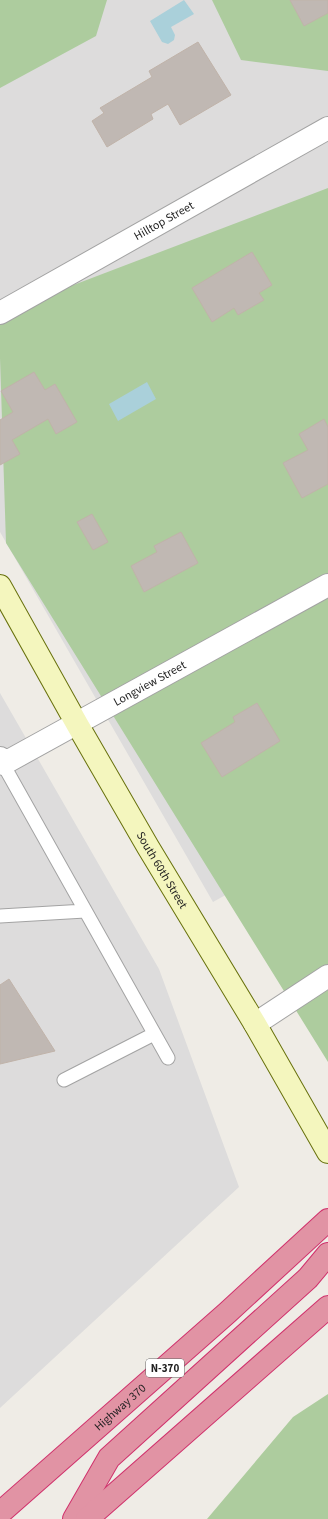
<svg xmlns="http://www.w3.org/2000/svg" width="328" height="1519" viewBox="0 0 328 1519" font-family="'Source Sans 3',sans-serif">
	<rect width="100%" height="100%" fill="#efece6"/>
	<path fill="#dddcdc" d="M0,0H328V838L213,902L0,532Z
		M0,693L159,969L239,1187L0,1408Z"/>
	<path fill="#adcc9e" d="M0,0H107L96,36L0,88Z
		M212,0H328V71L241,60Z
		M328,188V1062L6,543L0,358V313Z
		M328,1394V1519H207L293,1417Z"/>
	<path fill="#aad0da" d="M184,0L194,14L171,27L175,35L174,40L168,44L162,42L150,21Z
		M147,382L156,399L118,421L109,404Z"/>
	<path fill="#c0b8b3" stroke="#c0b3a9" d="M290,0H328V13L304,26Z
		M198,42L231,95L180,125L168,104L151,114L153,119L107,147L92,121L104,113L100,108L152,77L149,71Z
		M252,252L272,285L259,293L264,300L238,315L234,308L212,322L192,288Z
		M34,372L45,390L55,384L77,422L56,434L48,419L12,440L20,454L0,465V420L13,412L1,391Z
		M324,419L328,427V484L302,498L283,463L308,450L299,434Z
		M92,514L108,542L93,550L77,522Z
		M181,532L198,563L144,592L131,566L157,552L154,546Z
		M257,703L280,741L222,777L201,743L235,722L233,717Z
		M9,979L55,1051L0,1064V985Z"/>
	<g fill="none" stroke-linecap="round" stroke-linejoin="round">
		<defs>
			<path id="lane" d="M0,767L3,764L168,1058
				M0,916L85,911
				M64,1080L154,1034"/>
			<g id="street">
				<path id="s1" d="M0,313L328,128"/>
				<path id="s2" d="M0,758L3,764L328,585"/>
				<path d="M255,1024L328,976"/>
			</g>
			<g id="secondary">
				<path id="s3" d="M0,586L77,724L148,847L255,1024L328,1152"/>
			</g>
			<g id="highway">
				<path id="s4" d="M0,1513L227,1313L328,1220"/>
				<path d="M74,1519L109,1458L308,1278L328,1254"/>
				<path d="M87,1519L328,1307"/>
			</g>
		</defs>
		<use href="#lane" stroke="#a3a3a3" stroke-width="15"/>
		<use href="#street" stroke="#a3a3a3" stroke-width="24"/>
		<use href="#secondary" stroke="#68710c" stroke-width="24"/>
		<use href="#highway" stroke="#d0316c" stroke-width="24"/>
		<use href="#lane" stroke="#fff" stroke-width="13"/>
		<use href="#street" stroke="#fff" stroke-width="22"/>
		<use href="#secondary" stroke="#f4f6be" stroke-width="22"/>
		<use href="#highway" stroke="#e193a4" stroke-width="22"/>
	</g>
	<g text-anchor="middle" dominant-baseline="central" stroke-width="3" stroke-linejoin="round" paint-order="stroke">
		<rect fill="#fff" stroke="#626262" stroke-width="1" x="146" y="1359" width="38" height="18" rx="3"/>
		<g font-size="11" font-weight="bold" fill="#1f1f1f">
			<text x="165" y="1368">N-370</text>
		</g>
		<g font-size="12" fill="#1f1f1f" stroke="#fff">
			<text stroke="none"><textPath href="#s1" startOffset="188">Hilltop Street</textPath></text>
			<text stroke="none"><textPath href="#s2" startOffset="174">Longview Street</textPath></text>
			<text stroke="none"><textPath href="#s3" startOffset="327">South 60th Street</textPath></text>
			<text stroke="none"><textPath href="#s4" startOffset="160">Highway 370</textPath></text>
		</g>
	</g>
</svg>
